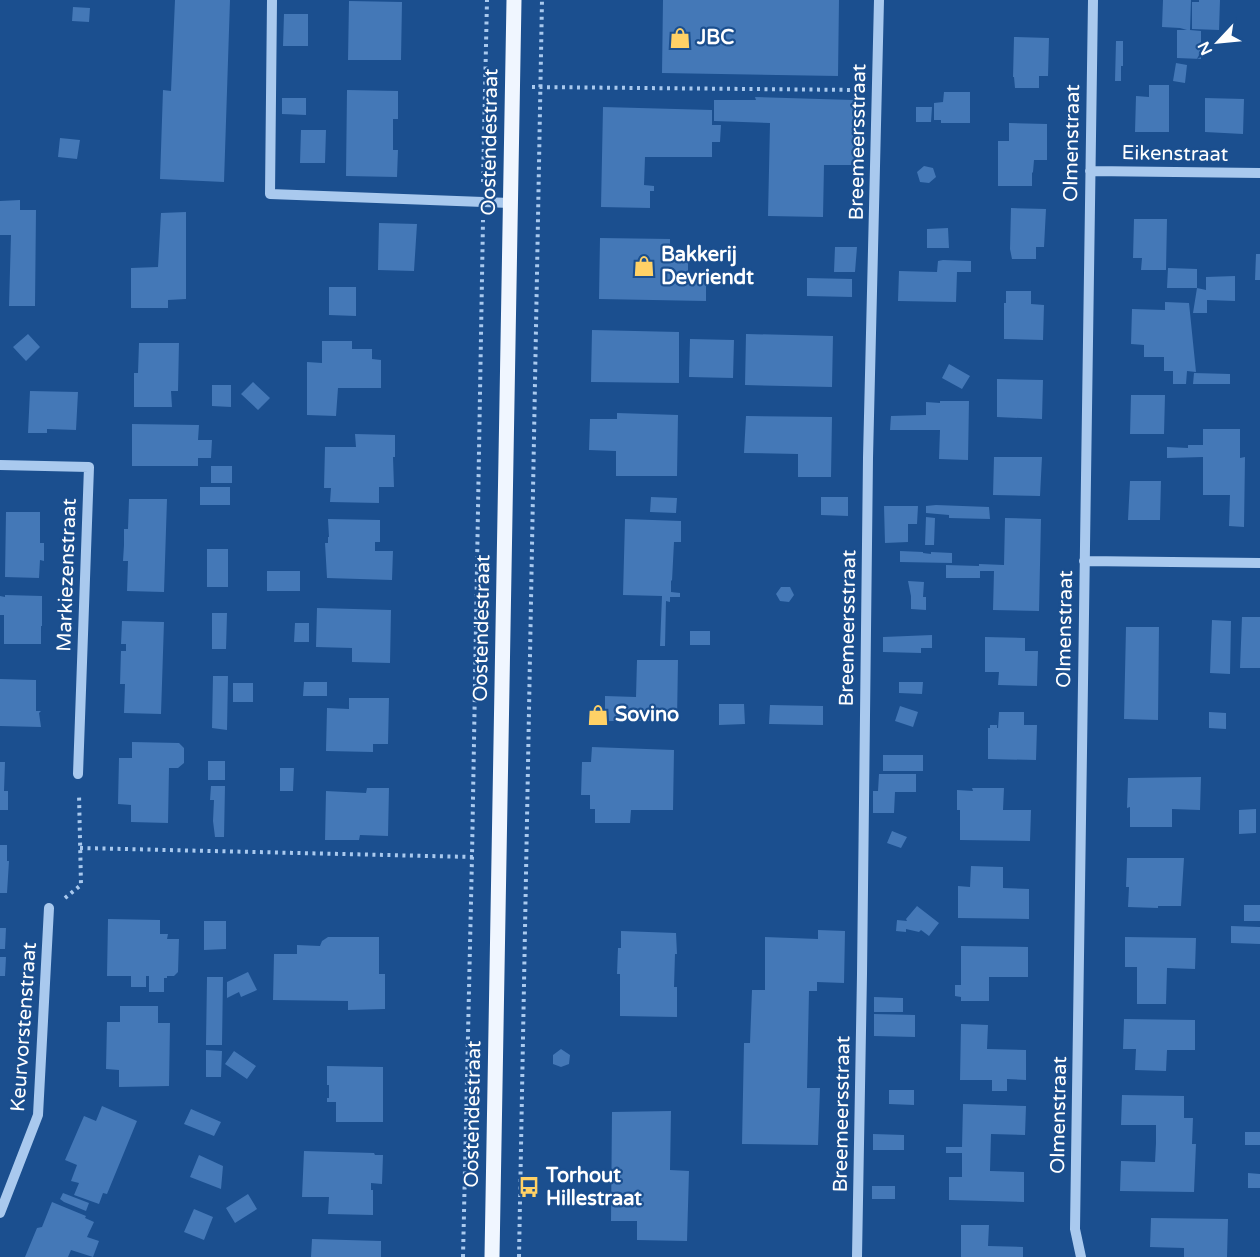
<svg xmlns="http://www.w3.org/2000/svg" width="1260" height="1257" viewBox="0 0 1260 1257" font-family="'Varela Round',sans-serif">
	<rect width="100%" height="100%" fill="#1b4f8f"/>
	<path fill="#4478b7" d="M175,0H230L224,182L160,179L163,90L171,91Z
		M663,0H839L838,76L662,73Z
		M1163,0H1191L1190,30L1201,31V59L1177,58V30H1187L1180,28L1162,27Z
		M1199,0H1220L1219,30L1192,29V2H1199Z
		M349,1L402,2L401,60H348Z
		M73,7L90,8L89,22L72,21Z
		M284,14H308V46H283Z
		M1014,37L1049,38L1048,76H1039V88H1015L1014,77H1013Z
		M1116,41H1123V66H1121V81H1115Z
		M1176,63L1187,65L1185,83L1173,81Z
		M1149,85H1169V132H1135L1136,96L1149,97Z
		M347,90L398,91V119H393V150H398L397,177L346,176Z
		M944,92H970V123H941V120H934V103L943,102Z
		M755,97L853,100V139L857,153V165H824L823,217L768,216L770,123L714,121V100H756Z
		M282,98H306V115L282,114Z
		M1205,98L1244,99L1243,134L1205,132Z
		M603,107L712,110V125H721L720,142H712V157H645L644,185L654,186V191H650V208L601,207Z
		M916,107H932L931,122H916Z
		M1009,123L1047,124V160H1034L1033,172L1032,173V186H998V141H1009Z
		M301,130H326L325,163H300Z
		M60,138L80,140L77,159L58,157Z
		M924,166L933,168L936,177L929,183L920,182L917,172Z
		M20,200V210H36L35,306H9L11,235H0V201Z
		M1011,208L1046,209L1044,247H1036V259H1012L1010,249Z
		M186,212V299L168,300V308H131V268L158,267L161,213Z
		M1134,219H1167L1166,270H1141L1142,258H1133Z
		M379,223L417,224L414,271L378,270Z
		M948,228L949,248H927V229Z
		M600,238L670,239V258H688V274L706,275V301L599,299Z
		M835,247H857L855,272H834Z
		M1256,254H1260V280H1255Z
		M943,260L971,261V272H957L956,302L898,301L899,271L937,272L938,261Z
		M1168,268L1197,269V288H1167Z
		M1235,276V301L1207,300V313H1193L1197,288L1206,290V277Z
		M807,278L852,279V297L807,296Z
		M329,287H356V316L329,315Z
		M1006,291H1031V304L1044,305L1043,340L1004,339V303H1006Z
		M1165,302L1189,303L1196,372L1187,371L1186,384H1173V371H1164V357H1144V345L1131,344L1132,309L1165,310Z
		M592,330L679,332V383L591,382Z
		M28,334L40,347L26,361L13,347Z
		M746,334L833,336L832,387L745,385Z
		M690,339L734,340L733,378L689,377Z
		M322,341H352V349H372V359L381,360V388H338L336,416L307,415V362L322,363Z
		M139,343H179L178,391H171L172,407H134V373H138Z
		M949,364L970,376L962,389L942,378Z
		M1194,373L1230,374V384H1193Z
		M997,379L1043,380L1042,419L997,417Z
		M253,382L270,398L258,410L241,394Z
		M212,385H231V407L212,406Z
		M30,391L78,392L76,430L47,429V433H28Z
		M1131,395H1165L1164,434H1130Z
		M940,401H969L968,460L939,459L940,430H890L891,416L926,415V402L940,403Z
		M617,413L678,415L677,476H616V451L589,450L590,419H617Z
		M746,416L832,417L831,477H798V454L744,453Z
		M132,424L199,425L198,440H212L211,458H198V466H132Z
		M1203,429H1240V458L1245,457L1244,527L1229,526L1230,495H1203V457L1167,458V447L1188,448V445H1203Z
		M355,434L395,435V457H393L394,487H379V503L330,502L331,488H324L325,447H356Z
		M994,457H1042L1040,496L993,495Z
		M211,466H232V483H211Z
		M1130,481H1161L1160,520H1128Z
		M200,487H230V505H200Z
		M651,497L677,498L676,513L650,512Z
		M821,497H848V516L821,515Z
		M129,499H167L164,592L127,591L128,561H123L124,545V529H128Z
		M936,505L989,507L990,519L949,518V515L926,513V506Z
		M884,506H918L917,524H908V542L885,543Z
		M6,512H40V543H44V561L40,560L39,578L5,577Z
		M926,517L935,518L934,545H925Z
		M1005,518L1041,519L1039,611L993,610L994,571H980V578H946V565L979,566V564L1004,565Z
		M328,519L380,520V542H375V551H393L392,580L327,578L325,543H328V537H329Z
		M625,519L681,521V542H674L672,581L671,580V592L680,593V597H670V602L666,601L665,646H660L662,596L623,595Z
		M207,549H228V587H207Z
		M900,551L923,552V553L931,554V552L952,553V563L900,562Z
		M267,571H300V591H267Z
		M908,581L924,582L923,597H926V610L911,609V596Z
		M781,587H790L794,595L789,602L780,601L776,594Z
		M5,595L42,596V626H41V644H4V615H0V596L5,597Z
		M317,608L391,610L390,663L352,662V648L316,647Z
		M212,613H227L226,649H212Z
		M1242,617H1260V668H1240Z
		M1212,620L1231,621L1230,674L1210,673Z
		M122,621L164,622L161,714L124,713L125,684H120L121,651H126V644H121Z
		M295,623H309V642H294Z
		M1126,627H1159L1158,720L1124,719Z
		M690,631H710V645H690Z
		M932,635V648H921V653L883,652V637Z
		M985,637L1025,638V651H1038L1037,686L998,685L999,672H985Z
		M637,660H678L677,721H605V696L636,697Z
		M213,676H228L227,730L212,728Z
		M0,679L36,680V711H41L39,713L41,727L0,726Z
		M304,682H327V696H303Z
		M899,682H923L922,694L899,693Z
		M233,683H253V702H233Z
		M349,698H389L388,744H373V752L326,751L327,708L349,709Z
		M719,704H744L745,724L719,725Z
		M770,705L823,706V725L769,724Z
		M900,706L918,712L913,727L895,721Z
		M999,712H1024V725H1037L1036,760L988,759V728H990V725H997V728H998Z
		M1209,712L1226,713V729L1209,728Z
		M132,742L179,743L184,748V763L178,768H169L168,823L131,822V805L118,804L119,758H132Z
		M592,747L674,750L673,810H631L630,823H595V809H590V795H581L582,762H591Z
		M883,755H923V771H883Z
		M208,761H225V780H208Z
		M0,762H5L4,791H8V810H0Z
		M280,768H294L293,791H280Z
		M879,774H916V792H895L894,813H873V791H878Z
		M1201,777L1200,810L1172,809V827H1130V807L1127,808L1128,778Z
		M211,786H225L224,837H215L213,821L214,800H210Z
		M367,788H389L388,836L360,835L359,840H325L326,791L366,793Z
		M972,788H1004L1003,810H1031L1030,841L960,840V810H957V790L973,791Z
		M1256,809V833L1239,834V810Z
		M892,831L907,837L901,848L887,843Z
		M0,845H7V861H9L7,893H0Z
		M1127,858H1184L1181,906H1158V908L1128,907L1129,887H1126Z
		M971,866L1003,867V888L1029,889V919L958,918V886L970,887Z
		M1244,905H1260V921H1244Z
		M917,906L939,923L929,936L921,930L919,932L906,929V932L896,931L897,920L907,921L906,919Z
		M108,919L160,920V934H168L167,939H179L178,972L174,976H167V978H164V992H149V976H146V987H131V976H107Z
		M204,921H226V949L204,950Z
		M1231,926L1260,927V944L1231,943Z
		M0,928H6L5,949H0Z
		M818,930L845,931L844,983L817,982V991H809L807,1088H820L818,1145L742,1144L744,1043H750L752,990H765V937L818,939Z
		M621,931L676,933L677,954H675L674,987H677V1017L620,1016V974H617L618,948H621Z
		M328,937H379V974H385V1009L348,1010V1001L273,1000L274,954H297V945L320,946L322,941Z
		M1125,937L1196,938L1195,969L1167,968L1166,1004H1137V967H1125Z
		M961,946L1028,947V977H989V1001H961V997L955,996V985H961Z
		M0,957H6L5,976H0Z
		M248,972L257,990L241,997L239,992L227,998V982Z
		M207,977H223L222,1045H206Z
		M874,997L903,998V1012H874Z
		M120,1006H158V1023H170L169,1086L119,1087V1070L106,1069L107,1022H120Z
		M874,1014L915,1015V1037L874,1036Z
		M1124,1019L1195,1020V1050H1167L1166,1071L1135,1070L1136,1049H1123Z
		M961,1024L988,1025L987,1049L1026,1050V1080L1007,1079V1091H992V1080H960Z
		M561,1049L570,1055L569,1064L561,1067L553,1064V1055Z
		M206,1050L222,1051L221,1077H206Z
		M234,1051L256,1066L247,1079L225,1064Z
		M327,1066L383,1067V1122H336V1102H327V1098H329V1085H327Z
		M889,1090H914V1105L889,1104Z
		M1122,1095L1184,1096V1118H1193L1192,1144H1196L1194,1192L1120,1191L1121,1161L1155,1162L1156,1143V1125H1121Z
		M963,1104L1026,1106L1025,1135L991,1134L990,1171L1024,1172V1202L949,1200V1177H962V1153H946V1147H962Z
		M102,1106L137,1121L107,1194L103,1193L99,1204L74,1195L79,1183L71,1181L77,1165L65,1160L84,1116L96,1121Z
		M191,1109L221,1122L214,1136L184,1124Z
		M671,1111L670,1170L689,1171L687,1241L637,1240V1221H611L612,1112Z
		M1245,1132H1260V1145H1245Z
		M873,1134L904,1135V1150H873Z
		M304,1151L374,1153L375,1155H383L382,1184L371,1183V1190H373V1215L328,1214L329,1197H302Z
		M199,1155L223,1166L221,1189L190,1177Z
		M1248,1173L1260,1174V1188H1248Z
		M872,1186H895V1199H872Z
		M63,1193L89,1203L86,1211L64,1202L60,1199Z
		M248,1194L257,1209L235,1223L226,1208Z
		M52,1202L86,1216L85,1218L94,1222L87,1237L99,1241L93,1257L71,1250L68,1257H25L37,1228L42,1227Z
		M194,1209L213,1217L204,1240L184,1232Z
		M1151,1218L1228,1219L1227,1257H1184V1248L1150,1247Z
		M961,1225H989L988,1246L1023,1247V1257H961Z
		M312,1239L381,1241V1257H311Z"/>
	<g fill="none" stroke-linecap="round" stroke-linejoin="round">
		<path stroke="#a9c9ee" stroke-width="4" stroke-dasharray="3 4.5" stroke-linecap="butt" d="M532,87L858,90
			M483,182L487,0
			M80,848L473,857
			M65,898L81,885L79,794
			M463,1257L472,857L483,220
			M519,1257L542,0"/>
		<path stroke="#a9c9ee" stroke-width="10" d="M272,0L270,194L510,203
			M1090,171L1260,173
			M0,465L89,467L78,774
			M1084,561L1260,563
			M0,1213L38,1115L49,908
			M857,1257L862,974L868,458L879,0
			M1081,1257L1075,1229L1093,0"/>
		<path stroke="#f0f6ff" stroke-width="15" d="M492,1257L514,0"/>
	</g>
	<defs>
		<symbol id="shop-bare" viewBox="-9 -9 18 18"><path d="M-5-2.5h2.3a2.7 3.5 0 0 1 5.4 0H5L5.5 6h-11ZM-1.5-2.5h3a1.5 2.3 0 0 0-3 0Z" fill="#ffd166" stroke="#1b4f8f" stroke-width="2.5" paint-order="stroke"/></symbol>
		<symbol id="bus-bare" viewBox="-9 -9 18 18"><path d="M-5-6H5V4H4V6H2V4H-2V6H-4V4H-5ZM-3.5-4V0h7V-4ZM-3.5 1.2v1.5H-2V1.2ZM2 1.2v1.5H3.5V1.2Z" fill="#ffd166" stroke="#1b4f8f" stroke-width="2.5" paint-order="stroke"/></symbol>
	</defs>
	<g fill-rule="evenodd">
		<use href="#shop-bare" x="665" y="23" width="30" height="30"/>
		<use href="#shop-bare" x="629" y="251" width="30" height="30"/>
		<use href="#shop-bare" x="583" y="700" width="30" height="30"/>
		<use href="#bus-bare" x="514" y="1172" width="30" height="30"/>
	</g>
	<g text-anchor="middle" dominant-baseline="central" stroke-width="4.5" stroke-linejoin="round" paint-order="stroke">
		<g font-size="20" font-weight="bold" fill="#fff" stroke="#1b4f8f" text-anchor="start">
			<text x="697" y="38">JBC</text>
			<text x="661" y="255">Bakkerij<tspan x="661" dy="23">Devriendt</tspan></text>
			<text x="615" y="715">Sovino</text>
			<text x="546" y="1176">Torhout<tspan x="546" dy="23">Hillestraat</tspan></text>
		</g>
		<g font-size="20" fill="#fff" stroke="#1b4f8f">
			<text transform="translate(490 142) rotate(-89)">Oostendestraat</text>
			<text transform="translate(858 142) rotate(-89)">Breemeersstraat</text>
			<text transform="translate(1072 143) rotate(-89)">Olmenstraat</text>
			<text transform="translate(1175 154) rotate(1)">Eikenstraat</text>
			<text transform="translate(67 575) rotate(-88)">Markiezenstraat</text>
			<text transform="translate(482 628) rotate(-89)">Oostendestraat</text>
			<text transform="translate(848 628) rotate(-89)">Breemeersstraat</text>
			<text transform="translate(1065 629) rotate(-89)">Olmenstraat</text>
			<text transform="translate(24 1027) rotate(-86)">Keurvorstenstraat</text>
			<text transform="translate(473 1114) rotate(-89)">Oostendestraat</text>
			<text transform="translate(842 1114) rotate(-89)">Breemeersstraat</text>
			<text transform="translate(1059 1115) rotate(-89)">Olmenstraat</text>
		</g>
	</g>
	<g transform="translate(1218 42) rotate(244)" stroke="#1b4f8f" stroke-width="4.5" paint-order="stroke">
	<path d="M0-4.5L10 22L0 15L-10 22Z" fill="#ffffff"/>
	<text y="-9" font-size="16" font-weight="bold" text-anchor="middle" fill="#ffffff">N</text>
	</g>
</svg>
